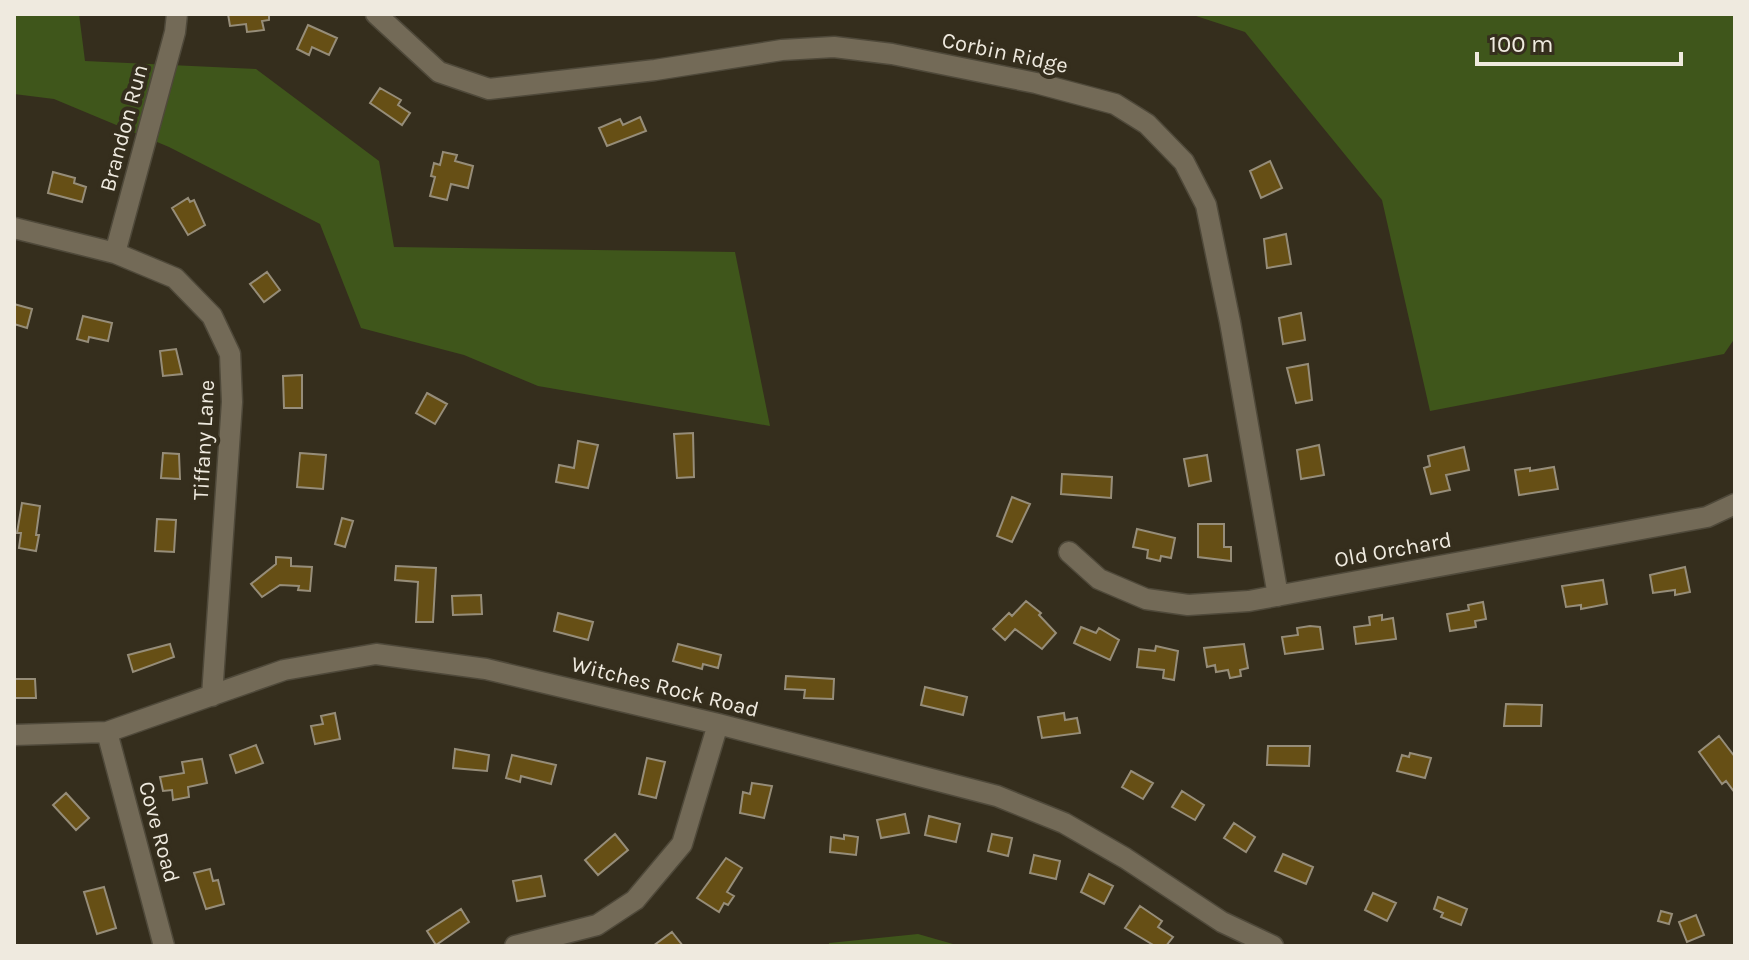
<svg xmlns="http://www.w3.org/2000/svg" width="1749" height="960" viewBox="0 0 1749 960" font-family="Karla,sans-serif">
	<rect width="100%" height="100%" fill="#352e1d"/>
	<path fill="#3f561b" d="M14,14H79L85,61L256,69L379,161L394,247L735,252L770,426L538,386L464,355L361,328L320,224L169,147L54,99L14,94Z
		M1190,14H1735V338L1724,354L1430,411L1382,200L1245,32Z
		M918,934L960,946H829V943Z"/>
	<path fill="#664f15" stroke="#968d79" stroke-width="2" d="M228,14H269V20L262,21L264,30L247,32L246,24L230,26Z
		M308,25L337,38L329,55L312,47L309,55L297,49Z
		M380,88L401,100L398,105L410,113L402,125L370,103Z
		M640,117L646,131L607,146L599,128L620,119L623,125Z
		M443,152L457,155L455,161L473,166L468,188L451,184L447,200L430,196L435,177L431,176L434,163L440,165Z
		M1270,161L1282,188L1261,198L1250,171Z
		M53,172L75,178L74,183L86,187L82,202L48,193Z
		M188,198L190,202L194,200L205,225L188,235L172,208Z
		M1286,234L1291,264L1267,268L1264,239Z
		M267,272L280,290L264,302L250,284Z
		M14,304L32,309L27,328L14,324Z
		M1301,313L1305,340L1283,344L1279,318Z
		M83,316L112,323L108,341L89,337L88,342L77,339Z
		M176,349L182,374L163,376L160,351Z
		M1308,364L1312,400L1296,403L1287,368Z
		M302,375V408H284L283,376Z
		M427,393L447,404L435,424L416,413Z
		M693,433L694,477L677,478L674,434Z
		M578,441L598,445L588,488L556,482L559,465L574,468Z
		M1319,445L1324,475L1301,479L1297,450Z
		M1464,447L1469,470L1446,475L1450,490L1431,494L1424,468L1430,466L1428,456Z
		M163,453L179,454L180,479L161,478Z
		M300,453L326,455L323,489L297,487Z
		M1207,455L1211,481L1189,486L1184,459Z
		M1554,467L1558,489L1519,495L1515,470L1530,468V471Z
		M1062,474L1112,477L1111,498L1061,494Z
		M1012,497L1030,504L1012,542L997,536Z
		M22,503L40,506L36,535H39L36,551L19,548L21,533H17Z
		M342,518L353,521L345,547L335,544Z
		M157,519L176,520L174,552L155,551Z
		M1198,524H1224V547H1231V561L1198,557Z
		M1137,529L1175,538L1171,558L1161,556L1160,561L1147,558L1148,550L1133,547Z
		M276,557L291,558V566L312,567L310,591L298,590L299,586L280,585L262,597L251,584L276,564Z
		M396,566L436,568L433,622H416L418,582L395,580Z
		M1685,567L1690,592L1675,595V590L1653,593L1650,575Z
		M1603,580L1607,604L1581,609V605L1566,607L1562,586Z
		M481,595L482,614L453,615L452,596Z
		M1026,601L1041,613L1039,615L1056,633L1042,649L1015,629L1005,640L993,629L1009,613L1012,616Z
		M1483,602L1486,619L1475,621L1476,627L1450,631L1447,614L1469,610L1468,605Z
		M558,613L593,622L588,640L554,631Z
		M1382,615V620L1393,618L1396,639L1356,644L1354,627L1370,625L1369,617Z
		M1310,626L1320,627L1323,649L1285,654L1282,637L1298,635L1297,628Z
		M1081,627L1096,633L1099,628L1119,640L1110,660L1074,643Z
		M170,644L174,657L133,672L128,655Z
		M678,644L721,655L718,668L703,664L702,669L673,661Z
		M1244,644L1248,668L1240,670L1241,676L1230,678L1228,670L1216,672L1215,665L1207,667L1204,648Z
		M1156,646L1178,651L1174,680L1163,678L1164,670L1137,667L1139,649L1155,651Z
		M786,676L834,679L833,699L804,698L805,690L785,689Z
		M14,679H35L36,698H14Z
		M925,687L967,697L963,715L921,705Z
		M1506,704L1542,705L1541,726H1504Z
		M335,713L340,739L315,744L311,726L323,724L321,716Z
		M1064,713L1065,720L1077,718L1080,733L1042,738L1038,717Z
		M1719,736L1735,757V793L1726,781L1722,784L1699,752Z
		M256,745L263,763L236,773L230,755Z
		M1268,746H1310L1309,766L1267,765Z
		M455,749L489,755L487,771L453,768Z
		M1410,753L1431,758L1425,778L1397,771L1402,755L1409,757Z
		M512,755L556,765L551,784L521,776L520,782L506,778Z
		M647,758L665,762L656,798L639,794Z
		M202,759L207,783L188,787L189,797L173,800L172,790L163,791L160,777L184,773L182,762Z
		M1131,771L1153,783L1143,799L1122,787Z
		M752,783L772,786L764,818L740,813L743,792L750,794Z
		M1182,791L1204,805L1195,820L1172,807Z
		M66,793L89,818L76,830L53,805Z
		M905,814L909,833L881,838L877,820Z
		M929,816L960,824L956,842L925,835Z
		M1234,823L1255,837L1246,852L1224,838Z
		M615,834L628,850L598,875L585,860Z
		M992,834L1012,838L1008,856L988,851Z
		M844,835L858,837L856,855L830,852L831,837L844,839Z
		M1283,854L1313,867L1306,884L1275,871Z
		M1034,855L1060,861L1056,879L1030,873Z
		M726,858L742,868L727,892L734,896L728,905L724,903L719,912L697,898Z
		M210,869L213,881L218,880L224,904L206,909L194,873Z
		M1089,874L1113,886L1104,904L1081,892Z
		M541,876L545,896L517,901L513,881Z
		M104,887L116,928L97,934L84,892Z
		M1373,893L1396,903L1387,921L1365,910Z
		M1438,897L1467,909L1461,925L1441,917L1443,913L1434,909Z
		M1140,906L1162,921L1158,927L1173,937L1166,946H1155L1125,928Z
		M461,909L469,922L436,945L427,931Z
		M1661,911L1672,914L1669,924L1658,921Z
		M1696,915L1704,935L1687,942L1679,922Z
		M672,932L683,946H653Z"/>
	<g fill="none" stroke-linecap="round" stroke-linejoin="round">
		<defs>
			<path id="minor" d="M376,14L439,72L489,89L655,70L782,50L834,47L892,54L1036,83L1115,104L1147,124L1184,162L1206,205L1230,322L1278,596
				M14,228L115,253L175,278L212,316L230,354L232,402L212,696
				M115,253L175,32L177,14
				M1069,552L1099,579L1146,599L1188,605L1249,601L1707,517L1735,504
				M107,732L164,946
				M14,735L107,732L284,670L376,654L486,669L718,724L997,796L1064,823L1125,858L1222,922L1273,946
				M515,946L597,925L635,900L682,844L718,724"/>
		</defs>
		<use href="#minor" stroke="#4f493a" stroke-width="23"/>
		<use href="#minor" stroke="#736a57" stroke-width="20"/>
	</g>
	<g text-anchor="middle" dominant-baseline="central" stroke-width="8" stroke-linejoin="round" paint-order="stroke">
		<g font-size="22" fill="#efeadf" stroke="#352e1d">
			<text transform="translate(1005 53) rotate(12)">Corbin Ridge</text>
			<text transform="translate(124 128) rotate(-75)">Brandon Run</text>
			<text transform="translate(204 440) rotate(-87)">Tiffany Lane</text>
			<text transform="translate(1393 550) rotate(-10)">Old Orchard</text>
			<text transform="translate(665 687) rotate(14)">Witches Rock Road</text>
			<text transform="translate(159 832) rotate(75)">Cove Road</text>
		</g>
	</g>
	<rect width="1749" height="960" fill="none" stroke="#efeadf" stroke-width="32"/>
	<path d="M1477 52v12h204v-12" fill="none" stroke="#efeadf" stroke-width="4"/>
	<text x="1489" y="52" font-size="24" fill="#efeadf" stroke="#352e1d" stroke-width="6" paint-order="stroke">100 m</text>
</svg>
